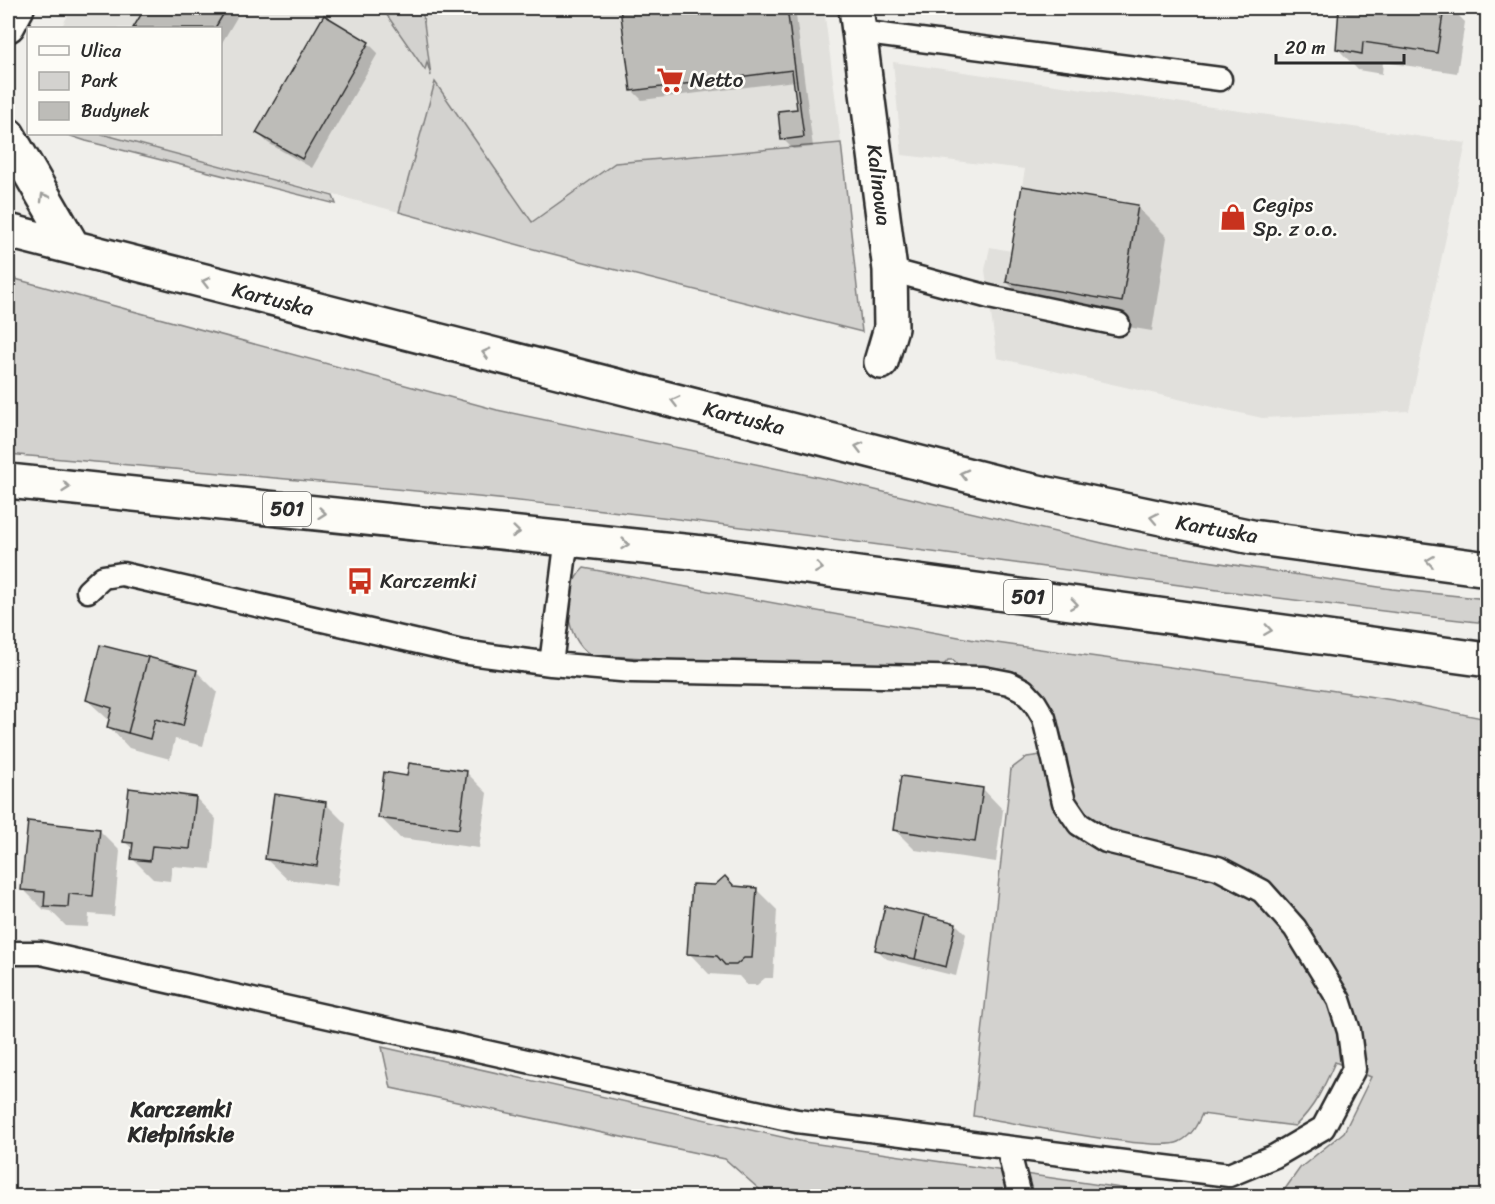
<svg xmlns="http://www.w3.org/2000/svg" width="1495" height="1204" viewBox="0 0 1495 1204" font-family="Sriracha,sans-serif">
	<rect width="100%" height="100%" fill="#f0efeb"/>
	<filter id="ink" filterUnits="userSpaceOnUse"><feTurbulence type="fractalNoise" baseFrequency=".0167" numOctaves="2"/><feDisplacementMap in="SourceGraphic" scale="12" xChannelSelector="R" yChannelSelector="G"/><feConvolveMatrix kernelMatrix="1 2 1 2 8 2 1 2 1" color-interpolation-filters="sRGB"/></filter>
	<g filter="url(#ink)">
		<path fill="#e1e0dc" d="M72,8H824L841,143L615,163L532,222L435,83L399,212L102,134H220V28H61Z
			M893,62L1466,143L1409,411L1262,418L997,358L985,270L990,247L1011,251L1025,169L902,155Z"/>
		<path fill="#d3d2cf" stroke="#7f7e7d" stroke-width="1.5" d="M382,8H422L431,76L427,62L425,70Z
			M435,82L532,222L615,163L841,143L862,332L541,251L399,212Z
			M65,134H102L333,196L336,204L86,141Z
			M8,277L497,410L841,482L1128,549L1392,589L1487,599V623C1195,591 904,545 611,511C411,488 209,473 8,454Z
			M584,568L975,640L1278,682L1393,700L1487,719V1196H1280L1300,1168L1344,1132L1371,1077L1335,1062C1324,1087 1315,1107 1295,1126L1202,1114C1197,1125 1192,1136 1179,1142C1156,1153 1007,1121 973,1116L1011,769L1027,757L1041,755L1048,776L1069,773C1067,743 1048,684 1018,673C999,666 977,667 958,666L953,660H948L943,666L680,660L591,655C564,638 560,590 584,568Z
			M382,1047L804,1142L1176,1196H767L725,1159L391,1088Z"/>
		<path fill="#0003" d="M146,8H227L237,17L220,46V28H135Z
			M621,8H795L813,147L793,149L783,139L798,110L795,81L642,100L632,90Z
			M1340,8H1451L1465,22L1457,73L1383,62L1382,74L1358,70L1338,49Z
			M368,43L378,53L312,168L268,143L258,133Z
			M1137,207L1167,237L1152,331L1037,312L1007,282Z
			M196,671L217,692L203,746L175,739L170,759L129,748L109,727L110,721L87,700Z
			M466,772L487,793L479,848L400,838L380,817L408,778Z
			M983,789L1003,810L996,862L915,850L895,830Z
			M196,798L216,819L211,869L172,866L170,881L153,879L133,859L134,850L125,842Z
			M325,803L346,824L337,886L287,879L266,859Z
			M99,830L120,851L114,916L89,914L88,927L66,926L51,911L44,910L23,889Z
			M734,888L756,889L777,910L773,978H765L757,985H747L739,976L709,974L689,953Z
			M956,924L966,934L956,976L887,959L876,949Z"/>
		<path fill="#bdbcb8" stroke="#2b2b2b" stroke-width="1.5" d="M145,8H227L215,28H133Z
			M620,8H787L804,137L781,140L778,111L797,109L792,70L631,91Z
			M1339,8H1444L1437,53L1363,42L1362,54L1336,49Z
			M324,15L369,42L302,159L256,133Z
			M1022,186L1138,205L1122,302L1006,282Z
			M100,645L148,657L128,733L107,727L112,708L86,700Z
			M148,657L197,670L183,726L155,719L150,739L128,733Z
			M409,763L467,771L459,829L378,818L384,772L407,776Z
			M901,776L983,788L975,842L893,830Z
			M129,788L196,797L190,849L152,846L150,861L131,859L133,843L123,842Z
			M274,794L326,802L317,866L265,859Z
			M28,821L100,829L93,896L69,894L68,907L44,906L45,892L21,890Z
			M725,876L734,886L757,888L752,958H744L736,965H725L717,956L687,954L692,884L715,885Z
			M885,906L925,915L915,959L875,950Z
			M925,915L956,923L946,967L915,959Z"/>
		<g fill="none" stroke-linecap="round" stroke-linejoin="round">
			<defs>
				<path id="service" d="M859,32L1220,79
					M890,270L989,297L1118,324
					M88,591L103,577L122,574L462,652L551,664L567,537
					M8,953H41L797,1121L1229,1175L1275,1156L1323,1128L1354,1069L1349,1031L1339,1000L1295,928L1262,891L1218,868L1106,841L1079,824L1064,802L1044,718L1035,703L1023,690L1009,683L983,678L632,671L551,664
					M1008,1149L1020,1196"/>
				<path id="minor" d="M856,8L890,270L891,328L881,362
					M8,25L17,8"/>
				<path id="primary" d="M8,135L73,247
					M8,231L1014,487L1252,537L1488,569
					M8,481L712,554L1488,660"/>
			</defs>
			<use href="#service" stroke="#2b2b2b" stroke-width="27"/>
			<use href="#minor" stroke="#2b2b2b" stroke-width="38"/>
			<use href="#primary" stroke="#2b2b2b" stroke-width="38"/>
			<use href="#service" stroke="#fdfcf7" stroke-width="22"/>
			<use href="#minor" stroke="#fdfcf7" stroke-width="33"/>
			<use href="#primary" stroke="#fdfcf7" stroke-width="33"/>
		</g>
		<defs><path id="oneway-chevron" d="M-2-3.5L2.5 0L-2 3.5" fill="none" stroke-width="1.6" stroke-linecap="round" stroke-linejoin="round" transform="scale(1.5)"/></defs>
		<g stroke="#9e9e9b">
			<use href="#oneway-chevron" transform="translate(44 197) rotate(-120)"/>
			<use href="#oneway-chevron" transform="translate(206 282) rotate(-166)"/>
			<use href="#oneway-chevron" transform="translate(486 353) rotate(-166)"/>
			<use href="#oneway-chevron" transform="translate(675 401) rotate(-166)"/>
			<use href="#oneway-chevron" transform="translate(859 447) rotate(-166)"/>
			<use href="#oneway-chevron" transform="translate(964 474) rotate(-166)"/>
			<use href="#oneway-chevron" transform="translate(66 487) rotate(6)"/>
			<use href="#oneway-chevron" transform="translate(322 513) rotate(6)"/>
			<use href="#oneway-chevron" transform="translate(1154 518) rotate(-169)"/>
			<use href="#oneway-chevron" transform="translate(516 532) rotate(6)"/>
			<use href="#oneway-chevron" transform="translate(625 544) rotate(6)"/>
			<use href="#oneway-chevron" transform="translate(1430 561) rotate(-172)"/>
			<use href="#oneway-chevron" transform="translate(819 568) rotate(8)"/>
			<use href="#oneway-chevron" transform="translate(1074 604) rotate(8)"/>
			<use href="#oneway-chevron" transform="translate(1268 630) rotate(8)"/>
		</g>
	</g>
	<defs>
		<symbol id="supermarket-bare" viewBox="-9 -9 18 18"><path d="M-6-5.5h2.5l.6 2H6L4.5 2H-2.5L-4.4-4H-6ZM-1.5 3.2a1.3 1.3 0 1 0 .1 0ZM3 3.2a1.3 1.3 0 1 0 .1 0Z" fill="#c8321e" stroke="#fdfcf7" stroke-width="2.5" paint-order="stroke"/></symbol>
		<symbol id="shop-bare" viewBox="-9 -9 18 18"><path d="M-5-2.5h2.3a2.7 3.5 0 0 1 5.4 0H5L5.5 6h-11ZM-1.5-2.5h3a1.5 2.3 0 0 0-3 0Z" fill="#c8321e" stroke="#fdfcf7" stroke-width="2.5" paint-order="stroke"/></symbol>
		<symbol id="bus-bare" viewBox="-9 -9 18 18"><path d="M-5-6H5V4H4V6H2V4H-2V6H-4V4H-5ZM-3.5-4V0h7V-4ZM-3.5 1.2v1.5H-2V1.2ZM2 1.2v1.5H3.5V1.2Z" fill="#c8321e" stroke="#fdfcf7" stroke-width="2.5" paint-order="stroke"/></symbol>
	</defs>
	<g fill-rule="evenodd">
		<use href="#supermarket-bare" x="651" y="61" width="38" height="38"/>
		<use href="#shop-bare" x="1214" y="198" width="38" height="38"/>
		<use href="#bus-bare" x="341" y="562" width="38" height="38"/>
	</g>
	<g text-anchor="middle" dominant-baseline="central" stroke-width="5" stroke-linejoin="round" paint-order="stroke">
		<g fill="#fdfcf7" stroke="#6a6a68" stroke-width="1.5">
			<rect x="263" y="492" width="48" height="34" rx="4.5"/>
			<rect x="1004" y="580" width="48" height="34" rx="4.5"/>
		</g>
		<g font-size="20" font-weight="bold" fill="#2b2b2b">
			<text x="287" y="509">501</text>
			<text x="1028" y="597">501</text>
		</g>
		<g font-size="21" fill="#2b2b2b" stroke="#fdfcf7" text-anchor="start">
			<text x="690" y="80">Netto</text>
			<text x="1253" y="205">Cegips<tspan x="1253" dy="24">Sp. z o.o.</tspan></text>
			<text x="380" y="581">Karczemki</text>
		</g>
		<g font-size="21" fill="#2b2b2b" stroke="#fdfcf7">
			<text transform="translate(879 185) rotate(83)">Kalinowa</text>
			<text transform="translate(273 299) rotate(14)">Kartuska</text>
			<text transform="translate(744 418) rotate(14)">Kartuska</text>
			<text transform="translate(1217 529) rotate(10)">Kartuska</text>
		</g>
		<g font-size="22" font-weight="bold" fill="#2b2b2b" stroke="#fdfcf7">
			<text x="181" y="1109">Karczemki<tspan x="181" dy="25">Kiełpińskie</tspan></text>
		</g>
	</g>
	<rect width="1495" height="1204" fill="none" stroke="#fdfcf7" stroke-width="30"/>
	<rect x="15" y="15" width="1465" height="1174" fill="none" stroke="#2b2b2b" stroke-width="2" filter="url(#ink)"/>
	<rect x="27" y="27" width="195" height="108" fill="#fdfcf7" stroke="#a9a8a5" stroke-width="1.5"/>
	<rect x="39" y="46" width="30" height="9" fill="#fdfcf7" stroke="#a9a8a5" stroke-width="1.5"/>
	<text x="81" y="57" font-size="18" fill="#2b2b2b">Ulica</text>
	<rect x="39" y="72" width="30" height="18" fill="#d3d2cf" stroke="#a9a8a5" stroke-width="1.5"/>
	<text x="81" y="87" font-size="18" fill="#2b2b2b">Park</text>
	<rect x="39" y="102" width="30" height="18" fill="#bdbcb8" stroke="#a9a8a5" stroke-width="1.5"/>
	<text x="81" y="117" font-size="18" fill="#2b2b2b">Budynek</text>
	<path d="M1276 54v9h128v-9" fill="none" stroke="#2b2b2b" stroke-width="3"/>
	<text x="1285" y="54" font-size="18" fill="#2b2b2b" stroke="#fdfcf7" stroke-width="4.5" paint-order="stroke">20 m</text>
</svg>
